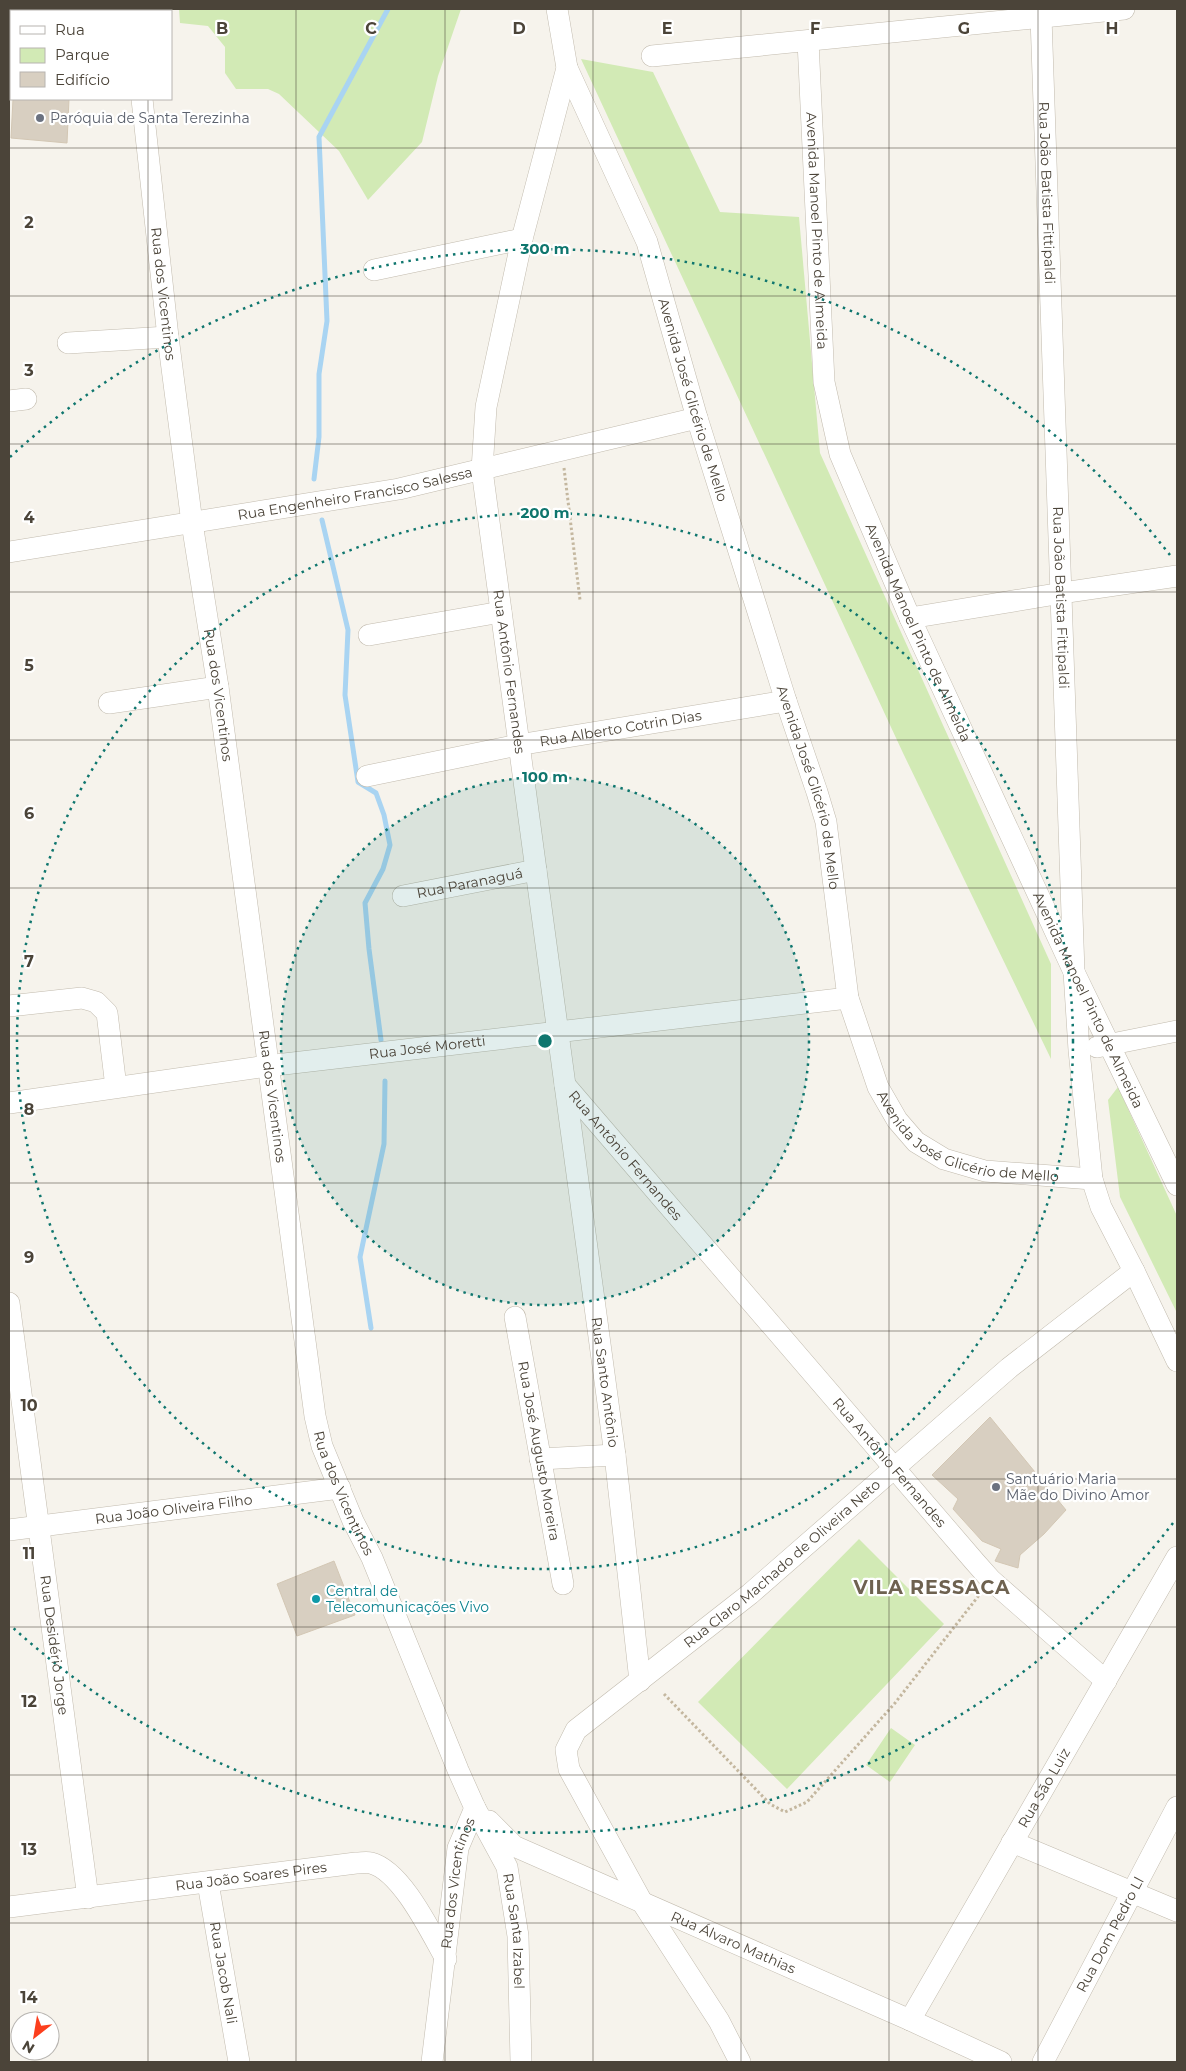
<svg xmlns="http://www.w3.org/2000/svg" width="1186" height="2071" viewBox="0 0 1186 2071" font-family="Montserrat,sans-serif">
	<rect width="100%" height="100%" fill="#f6f3ec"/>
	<path fill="#d2eab5" d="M179,9H461L438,76L422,142L368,200L339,151L279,94L268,89H236L225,73V47L208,26L180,23Z
		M581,59L653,72L720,212L799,217L820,453L1051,964V1059L903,753Z
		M1118,1087L1177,1216V1313L1120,1197L1108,1100Z
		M859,1539L944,1624L787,1789L698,1702Z
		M891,1728L915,1745L890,1782L866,1765Z"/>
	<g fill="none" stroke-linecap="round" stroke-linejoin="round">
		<path stroke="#a9d4f2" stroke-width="5" d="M314,479L319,437V374L327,321L319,137L388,9
			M322,520L348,630L345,695L358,782L376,793L384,815L390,845L383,869L365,903L369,949L381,1040
			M371,1328L360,1257L384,1144L385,1081"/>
	</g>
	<path fill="#d8cfc1" stroke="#d3c7b4" d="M13,99H69L67,143L11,138Z
		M990,1417L1066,1510L1044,1534L1020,1555L1018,1568L995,1561L1001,1549L982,1541L953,1509L958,1499L932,1475Z
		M334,1561L355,1615L297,1636L277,1584Z"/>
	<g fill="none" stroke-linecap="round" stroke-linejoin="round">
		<defs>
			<g id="minor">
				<path d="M132,9L133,11"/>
				<path id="s1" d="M557,9L567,68L522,239L486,407L482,470L565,1085L975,1562L991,1580L1106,1681"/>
				<path id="s2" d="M1041,17L1074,972L1079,1050L1092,1179L1101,1207L1134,1271L1177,1361"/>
				<path id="s3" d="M808,41L824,382L840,454L910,618L1074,972L1177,1185"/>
				<path d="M652,56L1124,9"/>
				<path id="s4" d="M567,68L647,242L697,418L786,701L817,792L826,822L848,998L878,1087L897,1120L916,1142L944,1159L985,1171L1092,1179"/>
				<path id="s5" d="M142,99L168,337L192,523L218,687L315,1416L322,1446L353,1521L372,1558L458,1770L475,1808L507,1867L518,1936L521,2062"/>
				<path d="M374,270L522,239"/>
				<path d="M68,343L168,337"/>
				<path d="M9,401L26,399"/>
				<path id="s6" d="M9,552L399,489L697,418"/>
				<path d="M910,618L1062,593L1177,576"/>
				<path d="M369,635L501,612"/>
				<path d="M109,703L218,687"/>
				<path id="s7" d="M367,776L518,745L786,701"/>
				<path id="s8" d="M403,896L536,870"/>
				<path d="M9,1006L82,998L96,1002L107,1013L116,1087"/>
				<path d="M1097,1047L1177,1031"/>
				<path id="s9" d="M565,1085L615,1455L640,1681"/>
				<path id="s10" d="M9,1103L267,1066L848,998"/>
				<path id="s11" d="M9,1303L88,1898"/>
				<path id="s12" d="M515,1317L563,1584"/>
				<path d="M540,1459L615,1455"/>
				<path id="s13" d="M9,1530L340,1488"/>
				<path id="s14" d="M489,1821L514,1846L910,2020L1001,2062"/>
				<path d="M1012,1842L1177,1911"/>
				<path id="s15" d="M208,1883L239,2062"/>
				<path id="s16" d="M9,1907L356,1863C361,1863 367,1862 371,1863C402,1871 431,1933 446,1959"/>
				<path id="s17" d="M910,2020L1177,1557"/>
				<path id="s18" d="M432,2062L458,1848L475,1808"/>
				<path id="s19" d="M740,2062L719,2021L642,1902L569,1769L566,1750L576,1730L750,1594L1009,1368L1134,1271"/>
				<path id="s20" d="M1043,2062L1177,1807"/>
			</g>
		</defs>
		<use href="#minor" stroke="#c2bbae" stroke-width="22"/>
		<path stroke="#c4b79f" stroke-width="3" stroke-dasharray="2.5 2.5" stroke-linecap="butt" d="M564,468L580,600
			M664,1694L770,1804L785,1812L807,1802L895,1703L980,1594"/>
		<use href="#minor" stroke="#fff" stroke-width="21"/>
	</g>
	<path fill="none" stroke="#4b4439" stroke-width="1" stroke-opacity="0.55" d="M148,9V11M296,9V2062M445,9V2062M593,9V2062M741,9V2062M889,9V2062M1038,9V2062M148,99V2062M9,148H1177M9,296H1177M9,444H1177M9,592H1177M9,740H1177M9,888H1177M9,1036H1177M9,1183H1177M9,1331H1177M9,1479H1177M9,1627H1177M9,1775H1177M9,1923H1177"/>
	<circle cx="545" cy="1041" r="264" fill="#0f766e" fill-opacity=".12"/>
	<g fill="none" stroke="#0f766e" stroke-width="2.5" stroke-dasharray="2.5 5">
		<circle cx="545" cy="1041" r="264"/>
		<circle cx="545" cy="1041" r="528"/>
		<path d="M1173 1523A792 792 0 0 1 10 1625M10 457A792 792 0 0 1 1173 559"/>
	</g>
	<g fill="#6b7280" stroke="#fff" stroke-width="2">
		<circle cx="40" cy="118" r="5"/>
		<circle cx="996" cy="1487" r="5"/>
	</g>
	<circle fill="#0f9aa8" stroke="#fff" stroke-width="2" cx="316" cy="1599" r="5"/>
	<g text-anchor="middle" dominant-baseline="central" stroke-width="4.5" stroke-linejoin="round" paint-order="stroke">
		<g font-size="14" fill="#5b616d" stroke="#fff" text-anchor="start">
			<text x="50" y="118">Paróquia de Santa Terezinha</text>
			<text x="1006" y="1479">Santuário Maria<tspan x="1006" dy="16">Mãe do Divino Amor</tspan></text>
		</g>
		<g font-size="14" fill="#4b4439" stroke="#fff">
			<text stroke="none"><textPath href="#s2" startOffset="176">Rua João Batista Fittipaldi</textPath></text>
			<text stroke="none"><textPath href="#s3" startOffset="190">Avenida Manoel Pinto de Almeida</textPath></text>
			<text stroke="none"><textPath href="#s5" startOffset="196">Rua dos Vicentinos</textPath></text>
			<text stroke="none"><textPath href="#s4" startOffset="356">Avenida José Glicério de Mello</textPath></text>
			<text stroke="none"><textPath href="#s6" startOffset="351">Rua Engenheiro Francisco Salessa</textPath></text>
			<text stroke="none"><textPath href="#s2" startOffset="581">Rua João Batista Fittipaldi</textPath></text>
			<text stroke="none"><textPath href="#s3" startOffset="610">Avenida Manoel Pinto de Almeida</textPath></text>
			<text stroke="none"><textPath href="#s1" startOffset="675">Rua Antônio Fernandes</textPath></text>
			<text stroke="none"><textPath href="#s5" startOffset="601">Rua dos Vicentinos</textPath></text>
			<text stroke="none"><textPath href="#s7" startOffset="258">Rua Alberto Cotrin Dias</textPath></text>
			<text stroke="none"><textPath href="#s4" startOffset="761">Avenida José Glicério de Mello</textPath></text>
			<text stroke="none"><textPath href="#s8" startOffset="68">Rua Paranaguá</textPath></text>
			<text stroke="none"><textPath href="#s3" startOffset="1015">Avenida Manoel Pinto de Almeida</textPath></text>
			<text stroke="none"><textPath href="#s10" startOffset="422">Rua José Moretti</textPath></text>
			<text stroke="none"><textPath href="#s5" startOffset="1006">Rua dos Vicentinos</textPath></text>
			<text stroke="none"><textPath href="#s4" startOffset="1181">Avenida José Glicério de Mello</textPath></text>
			<text stroke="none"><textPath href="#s1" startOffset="1185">Rua Antônio Fernandes</textPath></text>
			<text stroke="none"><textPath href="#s9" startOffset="300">Rua Santo Antônio</textPath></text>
			<text stroke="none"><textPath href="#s12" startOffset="136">Rua José Augusto Moreira</textPath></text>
			<text stroke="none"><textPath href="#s1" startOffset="1590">Rua Antônio Fernandes</textPath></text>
			<text stroke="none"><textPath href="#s5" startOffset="1411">Rua dos Vicentinos</textPath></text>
			<text stroke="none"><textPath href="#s13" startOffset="166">Rua João Oliveira Filho</textPath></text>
			<text stroke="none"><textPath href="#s19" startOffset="646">Rua Claro Machado de Oliveira Neto</textPath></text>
			<text stroke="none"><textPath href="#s11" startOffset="345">Rua Desidério Jorge</textPath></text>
			<text stroke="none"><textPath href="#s17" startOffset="268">Rua São Luiz</textPath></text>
			<text stroke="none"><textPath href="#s16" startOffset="244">Rua João Soares Pires</textPath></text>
			<text stroke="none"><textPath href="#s18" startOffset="181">Rua dos Vicentinos</textPath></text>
			<text stroke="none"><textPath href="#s5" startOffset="1884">Rua Santa Izabel</textPath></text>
			<text stroke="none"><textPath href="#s20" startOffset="144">Rua Dom Pedro Ll</textPath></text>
			<text stroke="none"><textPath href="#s14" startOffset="275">Rua Álvaro Mathias</textPath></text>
			<text stroke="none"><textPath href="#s15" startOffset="91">Rua Jacob Nali</textPath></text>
		</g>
		<g font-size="14" fill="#0d838f" stroke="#fff" text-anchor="start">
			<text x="326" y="1591">Central de<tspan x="326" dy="16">Telecomunicações Vivo</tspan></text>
		</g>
		<g font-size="19" font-weight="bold" letter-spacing="1" fill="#6e6250" stroke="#fff">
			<text x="932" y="1587">VILA RESSACA</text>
		</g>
	</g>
	<g font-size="16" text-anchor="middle" font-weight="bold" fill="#4b4439" stroke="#fff" stroke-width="4.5" stroke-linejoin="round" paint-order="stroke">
		<text x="222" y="34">B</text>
		<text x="371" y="34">C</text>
		<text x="519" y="34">D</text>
		<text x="667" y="34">E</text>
		<text x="815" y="34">F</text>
		<text x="964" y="34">G</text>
		<text x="1112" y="34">H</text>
		<text x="29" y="228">2</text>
		<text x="29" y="376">3</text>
		<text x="29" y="523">4</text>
		<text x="29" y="671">5</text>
		<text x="29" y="819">6</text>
		<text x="29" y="967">7</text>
		<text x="29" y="1115">8</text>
		<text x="29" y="1263">9</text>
		<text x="29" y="1411">10</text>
		<text x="29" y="1559">11</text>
		<text x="29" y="1707">12</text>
		<text x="29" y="1855">13</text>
		<text x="29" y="2003">14</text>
	</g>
	<circle cx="545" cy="1041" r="8" fill="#0f766e" stroke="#fff" stroke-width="2.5"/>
	<g font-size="15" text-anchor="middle" font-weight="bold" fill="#0f766e" stroke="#fff" stroke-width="4.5" stroke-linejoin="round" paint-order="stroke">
		<text x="545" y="254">300 m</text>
		<text x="545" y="518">200 m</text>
		<text x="545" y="782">100 m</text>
	</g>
	<rect width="1186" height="2071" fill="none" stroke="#4b4439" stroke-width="20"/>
	<rect x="10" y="10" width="162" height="90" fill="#ffffff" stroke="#b7b4b0"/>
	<rect x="20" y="26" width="25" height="8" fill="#ffffff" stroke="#b7b4b0"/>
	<text x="55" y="35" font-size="15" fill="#4b4439">Rua</text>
	<rect x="20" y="48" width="25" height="15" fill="#d2eab5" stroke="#b7b4b0"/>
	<text x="55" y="60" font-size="15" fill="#4b4439">Parque</text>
	<rect x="20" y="72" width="25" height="15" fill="#d8cfc1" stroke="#b7b4b0"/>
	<text x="55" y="85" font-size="15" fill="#4b4439">Edifício</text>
	<g transform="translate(35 2036) rotate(211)"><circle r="24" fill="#ffffff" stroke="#b7b4b0"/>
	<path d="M0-4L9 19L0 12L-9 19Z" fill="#fc3f1d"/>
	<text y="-8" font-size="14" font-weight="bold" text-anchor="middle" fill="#4b4439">N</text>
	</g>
</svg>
